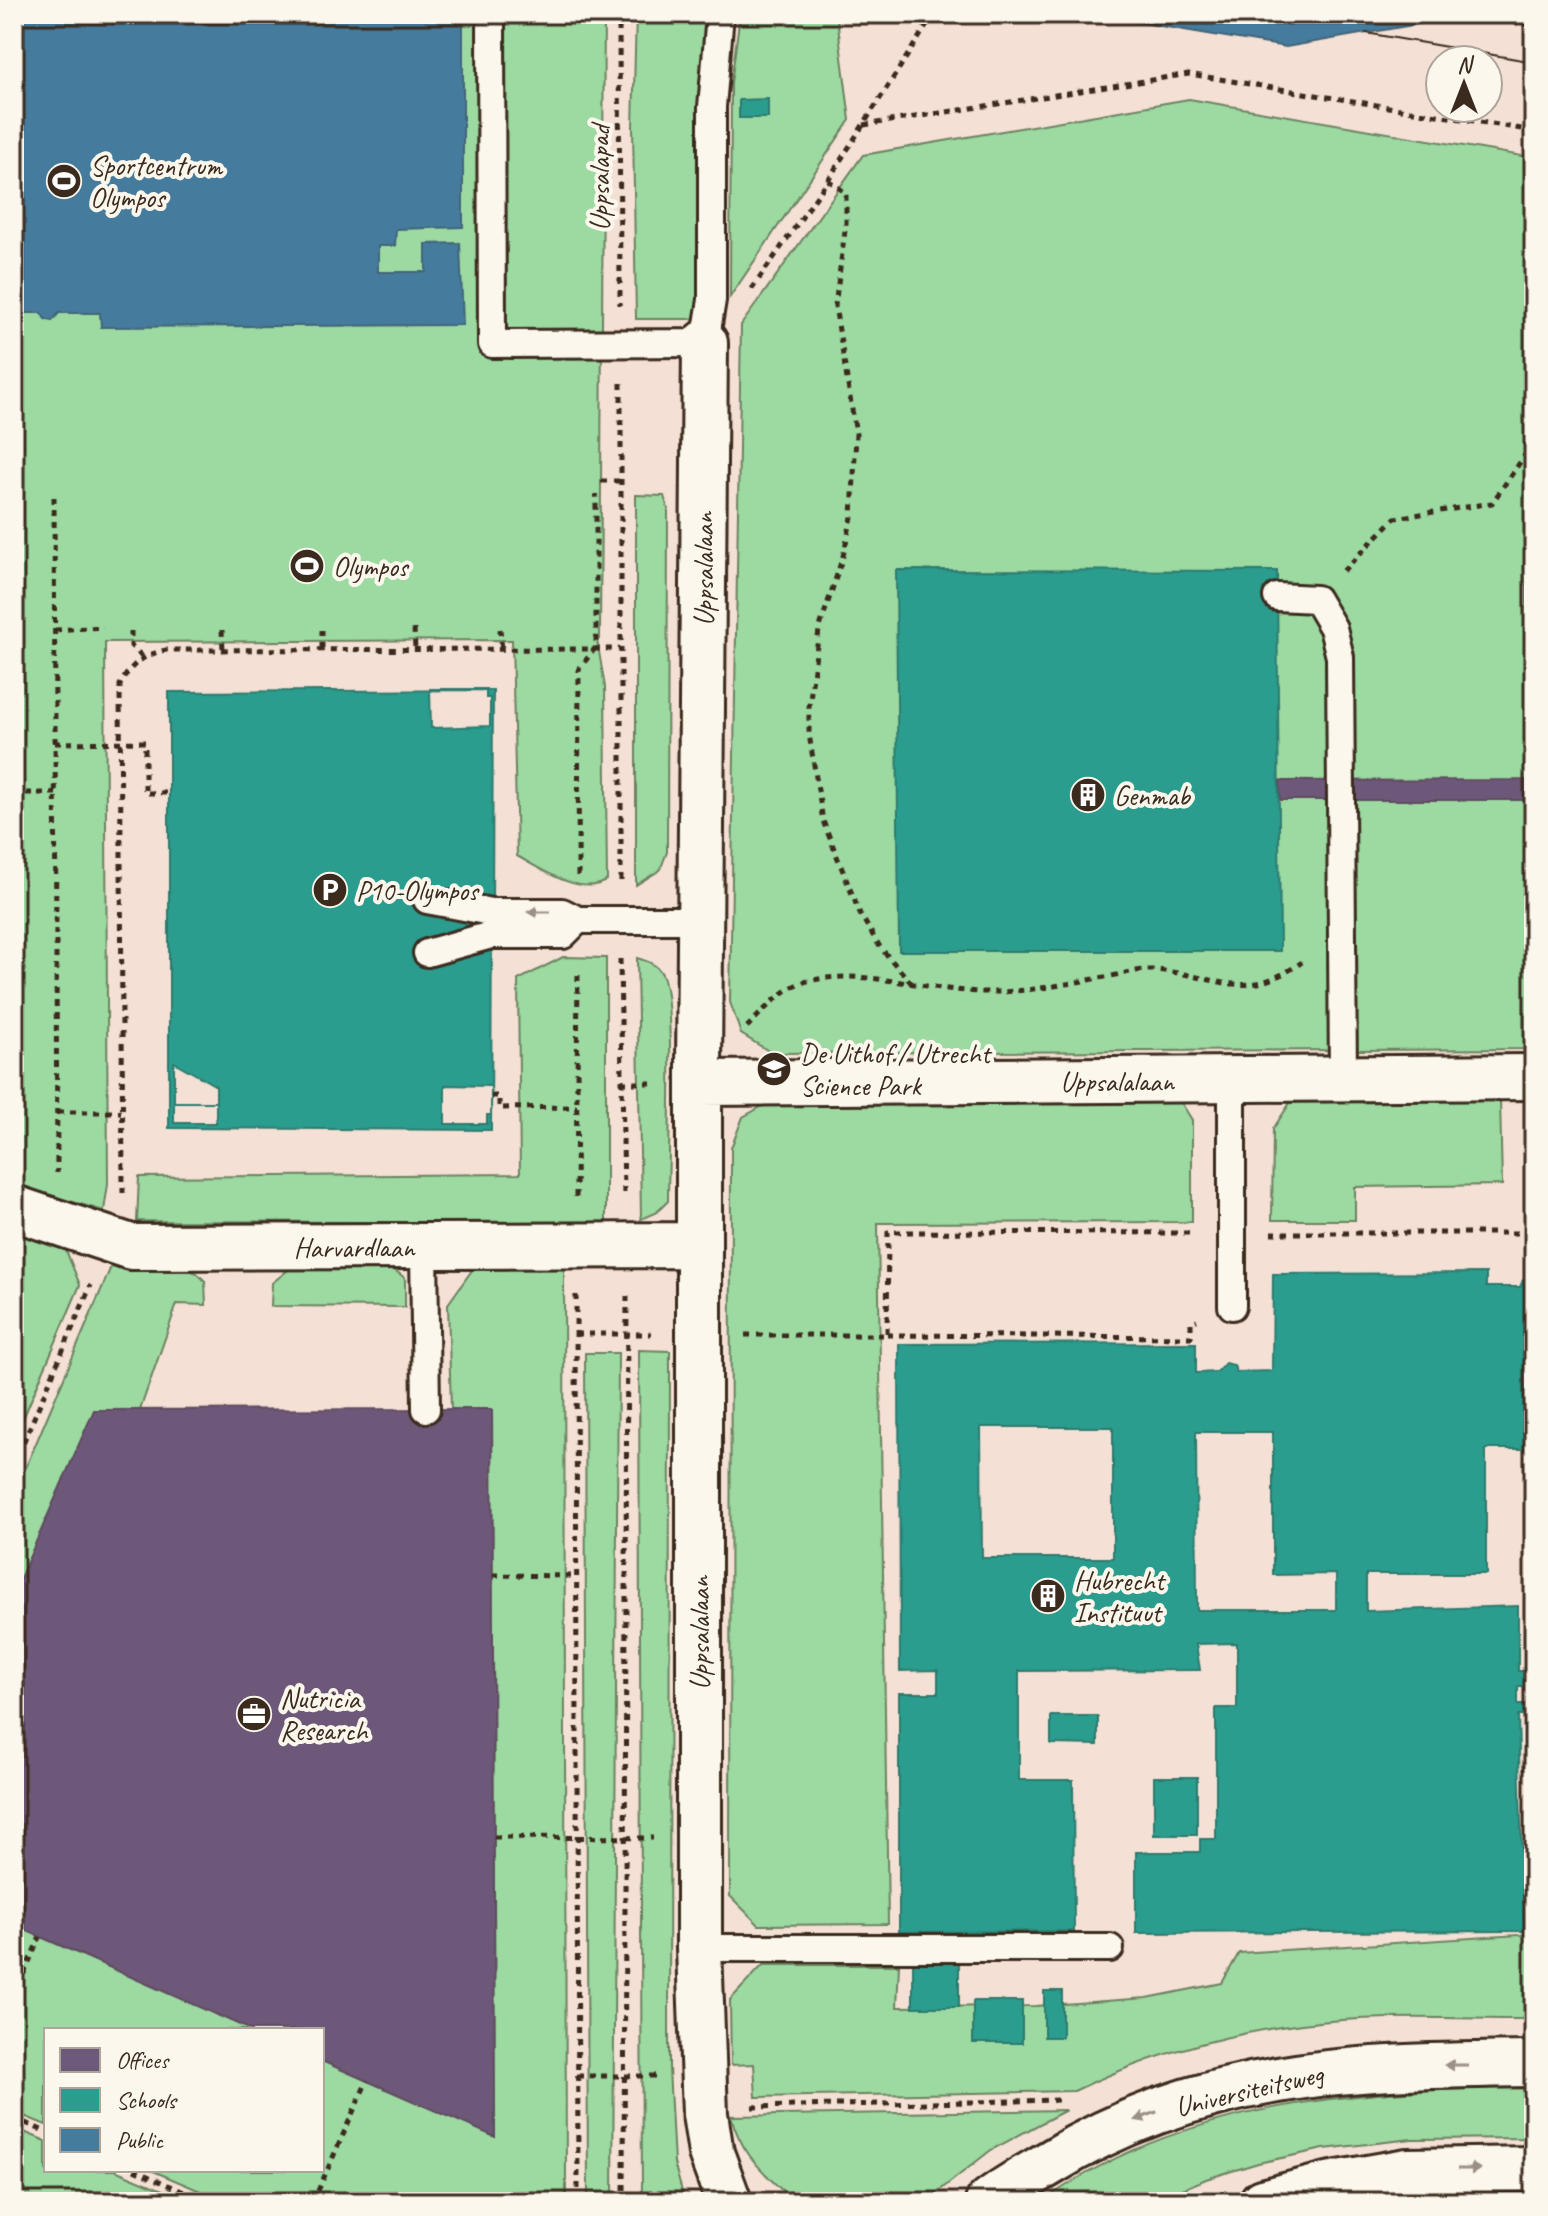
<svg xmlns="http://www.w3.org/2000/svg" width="1548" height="2216" viewBox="0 0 1548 2216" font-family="Caveat,sans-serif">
	<rect width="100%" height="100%" fill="#fbf7ec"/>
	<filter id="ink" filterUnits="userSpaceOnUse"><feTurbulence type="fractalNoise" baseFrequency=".0125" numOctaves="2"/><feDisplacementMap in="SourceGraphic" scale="16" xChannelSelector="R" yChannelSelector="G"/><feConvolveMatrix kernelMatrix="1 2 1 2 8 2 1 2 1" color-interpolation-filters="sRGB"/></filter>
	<g filter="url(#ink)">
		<path fill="#f4e0d5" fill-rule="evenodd" d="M14,14H1534V2202H14ZM1440,60H1488V108H1440ZM46,2030H322V2170H46Z"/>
		<path fill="#9cdaa2" stroke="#6c8260" stroke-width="2" d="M14,14H604L600,639L597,640L605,687L607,880C583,898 539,868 517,856L512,640L105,642L108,1184L104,1211L14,1185Z
			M636,14H709L705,319H636L633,127Z
			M740,14H843L837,18L850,120L730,297L731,83Z
			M1189,99L1534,158V1049L772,1053L741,1034L730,1002L741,325L863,155Z
			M636,495L664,496L668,509L667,852L660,870L636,885Z
			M563,957L606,958V1223L137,1221L139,1177L520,1174L518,980Z
			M637,958C647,961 657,964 662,974C676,1002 668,1159 668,1201L656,1213L641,1219Z
			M1179,1099L1192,1120V1222L878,1223L888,1924L759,1925L730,1896L731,1148L743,1117L770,1102Z
			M1292,1100H1500L1502,1185L1355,1187V1220H1272L1273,1129Z
			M14,1227L63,1243L80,1285L14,1440V1368L20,1340L14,1331Z
			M113,1262L136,1270L184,1268L197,1273L205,1281L206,1305L177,1304L140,1410L14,1592V1495Z
			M564,1265L566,2202H226L151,2170H322V2061L495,2136L492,1410L451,1409L448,1304L475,1266Z
			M293,1266H389L405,1278V1307L271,1306L272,1283Z
			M639,1350L670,1351L669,2068L674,2163L685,2202H642Z
			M585,1353H618L613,2202H588Z
			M14,1925L252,2030H46V2125L14,2112Z
			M1534,1934V2019C1458,2019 1377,2014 1302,2024C1224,2034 1144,2057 1074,2091L756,2097L754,2064L731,2065L730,2000L763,1965H899L897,2007L1035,2006L1147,1998L1222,1983L1239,1953Z
			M1534,2088V2138L1412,2139L1324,2149L1258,2163L1206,2179L1152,2202H1042C1181,2101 1368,2088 1534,2088Z
			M1066,2110L991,2150L925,2202H794C765,2173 742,2157 731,2116Z
			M14,2128L46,2141V2170H115L191,2202H14Z
			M1489,2198L1511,2202H1407Z"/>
		<path fill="#6d597a" stroke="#5e4b5e" stroke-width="2" d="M1527,567H1534V951H1531L1530,800H1280V781L1529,780Z
			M492,1409L495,2137L322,2061V2030H251L14,1925V1592L94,1410Z"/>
		<path fill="#2a9d8f" stroke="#2f7a6d" stroke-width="2" fill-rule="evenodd" d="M768,99V118H739V100Z
			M896,570L1277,571L1280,951H899Z
			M430,689H486V698H490V726L431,728Z
			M493,690L491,1130L169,1128V692Z
			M174,1062L216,1086V1102H174Z
			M445,1085L491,1086V1115H487V1124H445Z
			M174,1102H216V1123H174Z
			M1486,1273V1287H1520L1523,1280L1534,1276V1449H1486V1574H1366V1611L1518,1606V1671H1528V1686H1518V1705H1530V1716H1518L1524,1931L1136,1933V1852H1200V1839H1216V1708H1237V1643L1196,1644L1200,1670L1019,1671V1780H1073L1074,1931L899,1932V1693H938V1670L900,1671L899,1344L1196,1343V1373L1217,1372L1225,1363L1234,1365L1236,1372L1272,1371L1273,1274ZM981,1427H1113V1558H982ZM1196,1432H1273V1575L1336,1574V1610H1197Z
			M1051,1716H1098V1745L1051,1744Z
			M1154,1777H1197V1835H1154Z
			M913,1962H959V2007H913Z
			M1044,1991H1062V2037H1044Z
			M973,2001H1022V2043H973Z"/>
		<path fill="#457b9d" stroke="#426377" stroke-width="2" d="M14,14H463V227L396,229L395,246H378V272H426V244L460,243L463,325L101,327L100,313H59L52,321L45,319L41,313H14Z
			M1089,14H1476L1286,47Z"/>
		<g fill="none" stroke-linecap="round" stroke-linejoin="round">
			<defs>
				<path id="service" d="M491,14L492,344L705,343L712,300V107L720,14
					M1277,597L1316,599L1333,628L1340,657L1343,1079
					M427,900L491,912H562L578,920L563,935H491L427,953
					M578,920H700
					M424,1247L426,1409
					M1232,1306V1080
					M699,1948H1110"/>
				<path id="minor" d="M705,343L699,1067V1948L705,2114L711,2153L729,2202
					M700,1083L1534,1077
					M14,1208L131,1247L699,1245"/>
				<path id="secondary" d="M988,2202C1007,2187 1030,2175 1050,2163C1202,2069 1361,2066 1534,2064
					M1262,2202L1328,2185L1408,2171L1534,2169"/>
			</defs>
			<use href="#service" stroke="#3b2a1e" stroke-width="32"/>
			<use href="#minor" stroke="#3b2a1e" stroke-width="50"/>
			<use href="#secondary" stroke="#3b2a1e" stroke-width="50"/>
			<path stroke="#3b2a1e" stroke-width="5" stroke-dasharray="6 6" stroke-linecap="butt" d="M619,14L620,305
				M1464,14L1534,26
				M864,125L1189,74L1534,131
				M828,180L846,193V223L835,306L856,434L852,517L843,556L819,630L809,707V734L823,821L860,914L880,947L913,985
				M752,289L828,180L934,14
				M601,481H621
				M54,497L57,1173
				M1343,571L1395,518L1492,503L1534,442
				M414,629L415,650
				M500,629L502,650
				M55,630L103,627
				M222,630L223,650
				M322,630V650
				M131,631V646L143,657
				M55,743L145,742V793H169
				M14,793H56
				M578,876L579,669L596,647V494
				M621,881V383
				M620,959L624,1197
				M747,1027C762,1012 783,988 804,982C863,967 925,991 985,992C1024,993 1066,984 1105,977C1120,975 1137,969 1153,970C1218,974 1241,1005 1302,962
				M621,1083H652
				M491,1096H499V1108L577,1107
				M58,1112H121
				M1531,1126L1532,1275
				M123,1193L120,685C131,664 143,655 166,650L620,649
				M576,1197L578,971
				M1271,1233H1531
				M576,1295L578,2202
				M576,1334H651
				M745,1335H887L888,1232L1193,1233
				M887,1335L1191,1337V1322L1197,1320
				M14,1464L91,1285
				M493,1575L576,1576
				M494,1837L653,1838
				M14,1996L40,1937
				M577,2076H657
				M752,2107L1058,2100
				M14,2118L46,2132
				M134,2170L207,2202
				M313,2202L367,2081
				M624,2202L627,1291"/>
			<use href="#service" stroke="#fbf7ec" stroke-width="26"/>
			<use href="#minor" stroke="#fbf7ec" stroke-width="44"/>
			<use href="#secondary" stroke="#fbf7ec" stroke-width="44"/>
			<path stroke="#3b2a1e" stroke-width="2" d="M1366,33L1534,62"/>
		</g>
		<defs><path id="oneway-solid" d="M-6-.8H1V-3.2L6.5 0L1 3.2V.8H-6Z" transform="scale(2)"/></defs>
		<g fill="#9b9085">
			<use href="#oneway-solid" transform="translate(539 912) rotate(180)"/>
			<use href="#oneway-solid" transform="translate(1456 2065) rotate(180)"/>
			<use href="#oneway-solid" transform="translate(1146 2116) rotate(159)"/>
			<use href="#oneway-solid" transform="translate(1469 2169)"/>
		</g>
	</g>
	<defs>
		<symbol id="stadium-disc" viewBox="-11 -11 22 22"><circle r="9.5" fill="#3b2a1e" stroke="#fbf7ec"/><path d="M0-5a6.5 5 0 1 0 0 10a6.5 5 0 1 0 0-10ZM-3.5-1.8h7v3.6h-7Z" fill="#fff"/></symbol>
		<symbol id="building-disc" viewBox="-11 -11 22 22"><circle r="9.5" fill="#3b2a1e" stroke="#fbf7ec"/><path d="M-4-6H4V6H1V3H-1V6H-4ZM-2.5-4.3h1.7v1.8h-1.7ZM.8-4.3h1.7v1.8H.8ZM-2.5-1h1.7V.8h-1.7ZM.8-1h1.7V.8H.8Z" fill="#fff"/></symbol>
		<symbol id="parking-disc" viewBox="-11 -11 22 22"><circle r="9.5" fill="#3b2a1e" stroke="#fbf7ec"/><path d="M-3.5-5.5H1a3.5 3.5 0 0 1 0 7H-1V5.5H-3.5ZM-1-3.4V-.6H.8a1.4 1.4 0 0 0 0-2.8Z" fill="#fff"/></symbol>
		<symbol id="university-disc" viewBox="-11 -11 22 22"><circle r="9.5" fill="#3b2a1e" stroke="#fbf7ec"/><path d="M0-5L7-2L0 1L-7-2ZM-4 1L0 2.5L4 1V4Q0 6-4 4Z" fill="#fff"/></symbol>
		<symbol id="office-disc" viewBox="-11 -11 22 22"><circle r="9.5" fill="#3b2a1e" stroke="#fbf7ec"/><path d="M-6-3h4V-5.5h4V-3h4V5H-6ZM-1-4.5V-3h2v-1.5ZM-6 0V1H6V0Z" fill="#fff"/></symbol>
	</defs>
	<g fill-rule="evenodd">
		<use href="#stadium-disc" x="44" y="161" width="40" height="40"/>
		<use href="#stadium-disc" x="287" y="546" width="40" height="40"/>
		<use href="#building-disc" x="1068" y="775" width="40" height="40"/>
		<use href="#parking-disc" x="310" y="870" width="40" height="40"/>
		<use href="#university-disc" x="754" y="1049" width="40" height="40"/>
		<use href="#building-disc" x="1028" y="1576" width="40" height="40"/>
		<use href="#office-disc" x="234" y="1694" width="40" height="40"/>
	</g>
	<g text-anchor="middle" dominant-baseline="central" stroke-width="8" stroke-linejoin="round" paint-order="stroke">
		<g font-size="28" fill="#3b2a1e" stroke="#fbf7ec" text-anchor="start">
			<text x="90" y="165">Sportcentrum<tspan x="90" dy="32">Olympos</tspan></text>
			<text x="333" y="566">Olympos</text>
			<text x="1114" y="795">Genmab</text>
			<text x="356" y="890">P10-Olympos</text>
			<text x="800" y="1053">De Uithof / Utrecht<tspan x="800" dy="32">Science Park</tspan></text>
			<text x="1074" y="1580">Hubrecht<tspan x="1074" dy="32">Instituut</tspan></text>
			<text x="280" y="1698">Nutricia<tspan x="280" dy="32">Research</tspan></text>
		</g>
		<g font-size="28" fill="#3b2a1e" stroke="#fbf7ec">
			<text transform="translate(599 178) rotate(-90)">Uppsalapad</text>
			<text transform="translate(703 569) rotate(-90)">Uppsalalaan</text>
			<text x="1117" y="1081">Uppsalalaan</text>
			<text x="354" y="1247">Harvardlaan</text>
			<text transform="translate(699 1633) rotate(-90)">Uppsalalaan</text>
			<text transform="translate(1249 2090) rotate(-13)">Universiteitsweg</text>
		</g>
	</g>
	<rect width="1548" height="2216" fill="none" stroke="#fbf7ec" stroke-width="48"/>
	<rect x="24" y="24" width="1500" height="2168" fill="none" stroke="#3b2a1e" stroke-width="3" filter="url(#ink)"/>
	<rect x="44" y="2028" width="280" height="144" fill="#fbf7ec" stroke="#aea59a" stroke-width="2"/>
	<rect x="60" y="2048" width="40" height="24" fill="#6d597a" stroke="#aea59a" stroke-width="2"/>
	<text x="116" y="2068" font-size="24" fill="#3b2a1e">Offices</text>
	<rect x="60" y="2088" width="40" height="24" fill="#2a9d8f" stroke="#aea59a" stroke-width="2"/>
	<text x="116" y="2108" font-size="24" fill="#3b2a1e">Schools</text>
	<rect x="60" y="2128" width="40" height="24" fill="#457b9d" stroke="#aea59a" stroke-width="2"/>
	<text x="116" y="2148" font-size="24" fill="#3b2a1e">Public</text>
	<g transform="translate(1464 84)"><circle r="38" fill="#fbf7ec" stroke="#aea59a" stroke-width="2"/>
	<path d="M0-6L14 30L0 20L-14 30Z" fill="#3b2a1e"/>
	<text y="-12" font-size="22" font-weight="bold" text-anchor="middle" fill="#3b2a1e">N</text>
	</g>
</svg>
